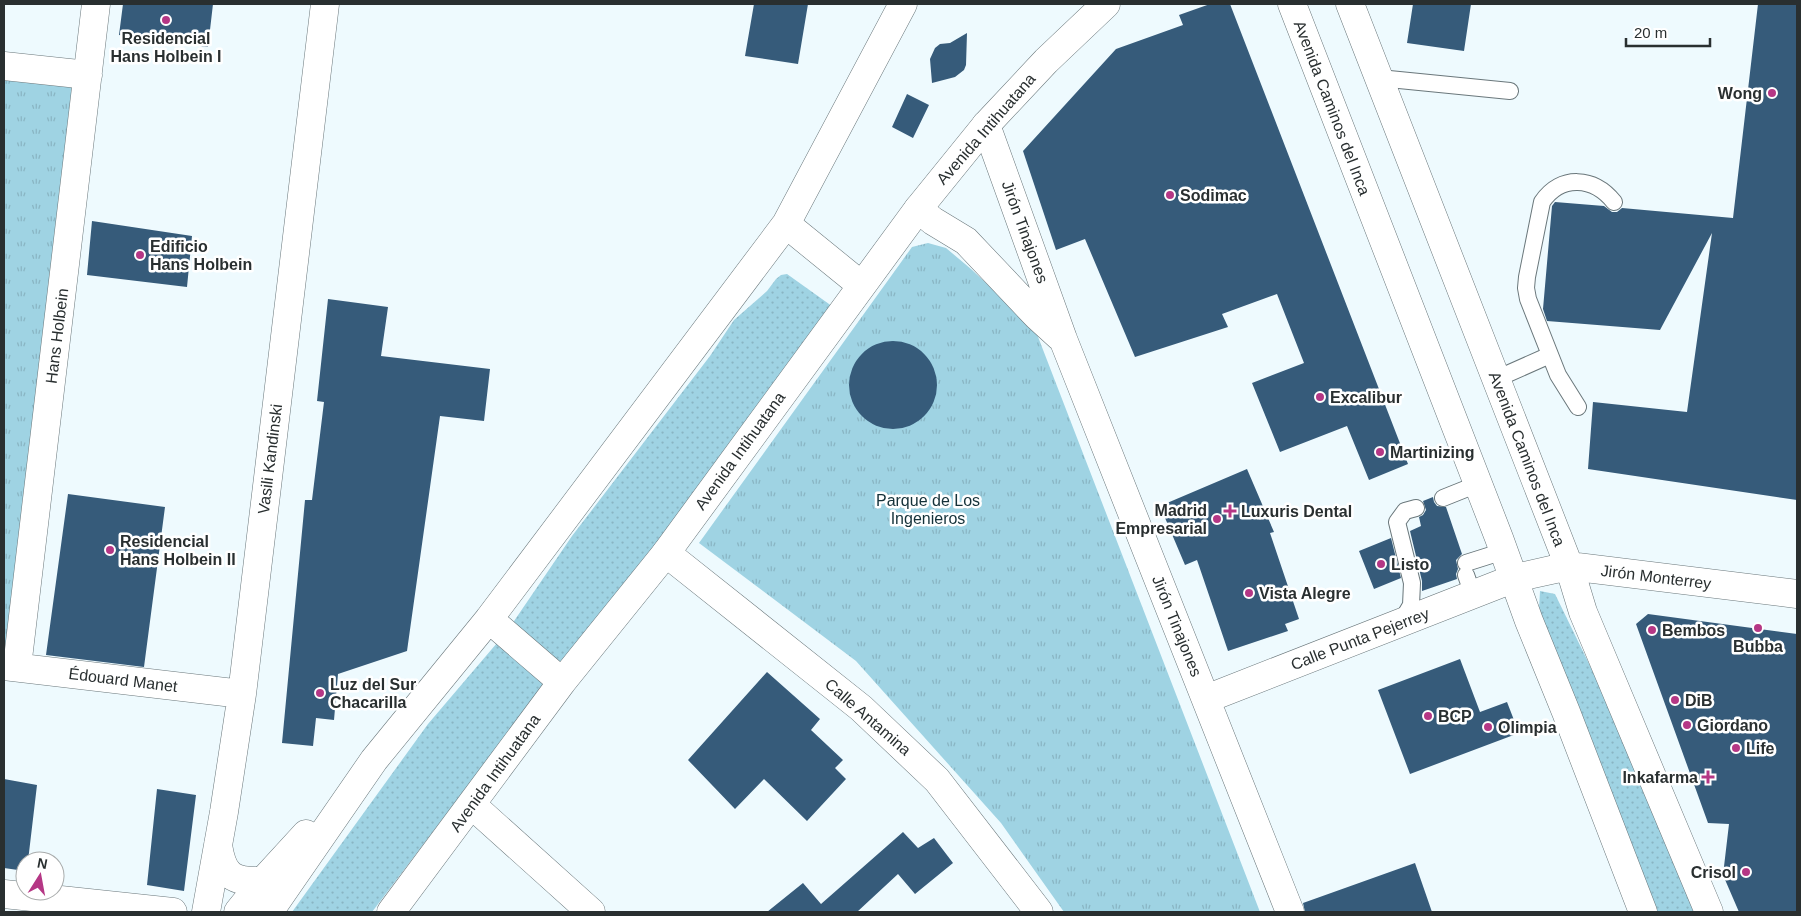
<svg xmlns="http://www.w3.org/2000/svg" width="1801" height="916" viewBox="0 0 1801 916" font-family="Arial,sans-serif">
	<defs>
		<pattern id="grass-dots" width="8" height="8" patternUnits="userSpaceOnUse" patternTransform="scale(1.25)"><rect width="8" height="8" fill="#9fd3e3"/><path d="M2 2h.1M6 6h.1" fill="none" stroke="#89b5c3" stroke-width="1.8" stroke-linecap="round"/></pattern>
		<pattern id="park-tufts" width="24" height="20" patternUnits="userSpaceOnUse" patternTransform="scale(1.25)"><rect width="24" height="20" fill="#9fd3e3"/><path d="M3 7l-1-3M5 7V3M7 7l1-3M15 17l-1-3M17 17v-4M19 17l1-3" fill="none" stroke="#89b5c3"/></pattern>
	</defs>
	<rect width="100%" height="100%" fill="#eefafe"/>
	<path fill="url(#grass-dots)" d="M787,274L836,309L598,627L560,662L512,624L572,536L710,356L734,320L767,291L776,279L781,275Z
		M1540,591L1555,594L1673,836L1702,912H1656L1539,609Z
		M497,643L547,681L372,912H292L428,724Z"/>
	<path fill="url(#park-tufts)" d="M4,78L78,86L8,654H4Z
		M928,243L946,248L971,269L1035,329L1260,912H1064L1001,823L856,661L699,543L912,247Z"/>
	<path fill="#365b7a" d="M123,4H213L208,47L119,35Z
		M754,4H808L798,64L745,56Z
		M1210,4H1230L1408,464L1369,480L1347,426L1280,452L1252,383L1304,363L1277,294L1222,314L1228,327L1135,357L1085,239L1056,250L1023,151L1116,49L1183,25L1179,15Z
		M1413,4H1471L1464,51L1407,43Z
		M1758,4H1797V500L1588,469L1593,402L1687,412L1712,233L1660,330L1547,321L1543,309L1552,206L1555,202L1604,206L1612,212H1617L1622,208L1733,218Z
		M967,33L966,65L964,70L955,77L932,83L930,59L935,48L940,44L950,43Z
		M907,94L929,105L913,138L892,127Z
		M92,221L192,236L187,287L87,275Z
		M328,299L388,307L381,356L490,369L484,421L440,416L407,651L338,674L334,720L316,718L313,746L282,743L305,500H312L324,402L317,401Z
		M849 385a44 44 0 1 1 88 0a44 44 0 1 1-88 0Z
		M1247,469L1274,532L1270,533L1299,619L1285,624L1288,631L1228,651L1197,560L1185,565L1160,506Z
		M68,494L165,507L144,667L46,655Z
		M1433,497L1434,502L1437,506L1446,507L1462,554L1456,560L1458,569L1456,574L1457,579L1422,591V581L1410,531L1421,526L1419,517L1423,515L1426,510L1423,501Z
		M1391,538L1401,578L1374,589L1359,551Z
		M1648,614L1797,634V912H1739L1723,875L1729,824L1708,823L1636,624Z
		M1460,659L1480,712L1507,702L1519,733L1410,774L1378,690Z
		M767,672L820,719L811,730L843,760L835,768L846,779L807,821L764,779L735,809L688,760Z
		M4,779L37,785L28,861H25V871L4,868Z
		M157,789L196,795L184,891L147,885Z
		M903,832L918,848L934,838L953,863L915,894L898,874L857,912H767L803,883L821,904Z
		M1415,863L1432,912H1305L1303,903Z"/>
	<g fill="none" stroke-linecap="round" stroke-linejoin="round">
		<defs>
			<path id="lane" d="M1379,78L1510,91
				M1496,379L1550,355
				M1578,407L1558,375L1528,299L1526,288L1527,277L1542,202C1561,174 1594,177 1614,202
				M1443,498L1478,484
				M1466,563L1504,551
				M1466,575L1473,595
				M1401,622L1411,605L1412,583L1397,522L1405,511L1416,508"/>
			<path id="street" d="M4,66L88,75
				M986,125L1063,339L1290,912
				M918,209L933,221L966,241L1037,316L1060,337
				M666,553L861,708L937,780L1039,912
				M4,666L242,694
				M17,667L96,4
				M1206,699L1515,578
				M472,805L591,912
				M218,845C223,876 232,882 263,881
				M4,894L173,912
				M206,912L224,812L242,694L325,4"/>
			<path id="secondary" d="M1292,4L1499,538L1529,621L1566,712L1643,912
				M1350,4L1569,566L1583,612L1709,912
				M786,224L861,285
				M1515,578L1569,566L1797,594
				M489,619L562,682
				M238,912L263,881L306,834
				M269,912L374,760L489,619L786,224L903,4
				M391,912L562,682L666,553L918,209L986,125L1046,61L1106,4"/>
		</defs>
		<use href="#lane" stroke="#6a777b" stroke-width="18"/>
		<use href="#street" stroke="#6a777b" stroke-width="29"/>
		<use href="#secondary" stroke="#6a777b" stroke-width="29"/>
		<use href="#lane" stroke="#fff" stroke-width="16"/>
		<use href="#street" stroke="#fff" stroke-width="28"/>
		<use href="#secondary" stroke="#fff" stroke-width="28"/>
	</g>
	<g fill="#b53785" stroke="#fff" stroke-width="2">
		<circle cx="166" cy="20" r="5"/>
		<circle cx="1772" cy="93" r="5"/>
		<circle cx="1170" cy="195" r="5"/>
		<circle cx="140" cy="255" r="5"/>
		<circle cx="1320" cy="397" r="5"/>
		<circle cx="1380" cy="452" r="5"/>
		<path d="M1227.5 503.5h5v5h5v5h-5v5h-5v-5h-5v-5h5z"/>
		<circle cx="1217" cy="519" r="5"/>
		<circle cx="110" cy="550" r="5"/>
		<circle cx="1381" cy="564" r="5"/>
		<circle cx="1249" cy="593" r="5"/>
		<circle cx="1758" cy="628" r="5"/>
		<circle cx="1652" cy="630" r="5"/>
		<circle cx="320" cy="693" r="5"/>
		<circle cx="1675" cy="700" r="5"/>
		<circle cx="1428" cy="716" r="5"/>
		<circle cx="1687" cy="725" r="5"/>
		<circle cx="1488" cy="727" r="5"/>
		<circle cx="1736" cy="748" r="5"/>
		<path d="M1705.5 769.5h5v5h5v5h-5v5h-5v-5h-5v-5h5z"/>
		<circle cx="1746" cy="872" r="5"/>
	</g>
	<g text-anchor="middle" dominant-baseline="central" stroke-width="5" stroke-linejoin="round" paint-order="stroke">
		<g font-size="16" font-weight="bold" fill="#292f30" stroke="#fff" text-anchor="start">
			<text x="166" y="38" text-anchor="middle">Residencial<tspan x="166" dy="18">Hans Holbein I</tspan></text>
			<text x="1762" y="93" text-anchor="end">Wong</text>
			<text x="1180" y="195">Sodimac</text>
			<text x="150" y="246">Edificio<tspan x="150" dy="18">Hans Holbein</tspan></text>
			<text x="1330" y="397">Excalibur</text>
			<text x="1390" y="452">Martinizing</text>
			<text x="1207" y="510" text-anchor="end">Madrid<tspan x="1207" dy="18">Empresarial</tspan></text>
			<text x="1241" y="511">Luxuris Dental</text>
			<text x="120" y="541">Residencial<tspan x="120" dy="18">Hans Holbein II</tspan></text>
			<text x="1391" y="564">Listo</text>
			<text x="1259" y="593">Vista Alegre</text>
			<text x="1662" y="630">Bembos</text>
			<text x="1758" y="646" text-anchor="middle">Bubba</text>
			<text x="330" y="684">Luz del Sur<tspan x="330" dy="18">Chacarilla</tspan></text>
			<text x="1685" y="700">DiB</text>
			<text x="1438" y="716">BCP</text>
			<text x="1697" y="725">Giordano</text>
			<text x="1498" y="727">Olimpia</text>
			<text x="1746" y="748">Life</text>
			<text x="1698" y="777" text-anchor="end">Inkafarma</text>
			<text x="1736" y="872" text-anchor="end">Crisol</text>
		</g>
		<g font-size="16" fill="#292f30" stroke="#fff">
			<text transform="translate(1332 108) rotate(69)">Avenida Caminos del Inca</text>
			<text transform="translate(986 129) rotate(-49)">Avenida Intihuatana</text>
			<text transform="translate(1025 232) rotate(70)">Jirón Tinajones</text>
			<text transform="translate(57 336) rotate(-83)">Hans Holbein</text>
			<text transform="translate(740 451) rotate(-54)">Avenida Intihuatana</text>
			<text transform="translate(270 459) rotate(-83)">Vasili Kandinski</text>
			<text transform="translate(1527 459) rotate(69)">Avenida Caminos del Inca</text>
			<text transform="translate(1656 577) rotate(7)">Jirón Monterrey</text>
			<text transform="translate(1177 626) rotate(68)">Jirón Tinajones</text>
			<text transform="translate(1360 639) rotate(-21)">Calle Punta Pejerrey</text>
			<text transform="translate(123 680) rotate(7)">Édouard Manet</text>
			<text transform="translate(868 717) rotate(41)">Calle Antamina</text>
			<text transform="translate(495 773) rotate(-54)">Avenida Intihuatana</text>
		</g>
		<g font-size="16" fill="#143139" stroke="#fff">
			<text x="928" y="500">Parque de Los<tspan x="928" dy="18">Ingenieros</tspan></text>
		</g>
	</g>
	<rect width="1801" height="916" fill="none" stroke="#292f30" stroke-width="10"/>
	<g transform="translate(40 876) rotate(11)"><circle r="24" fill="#ffffff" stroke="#a9acac"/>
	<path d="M0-4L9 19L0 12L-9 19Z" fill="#b53785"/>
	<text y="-8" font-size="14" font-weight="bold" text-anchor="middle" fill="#292f30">N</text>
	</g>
	<path d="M1626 38v8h84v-8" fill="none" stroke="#292f30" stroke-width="2.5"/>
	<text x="1634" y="38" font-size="15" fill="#292f30" stroke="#ffffff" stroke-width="4" paint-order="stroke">20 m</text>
</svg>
